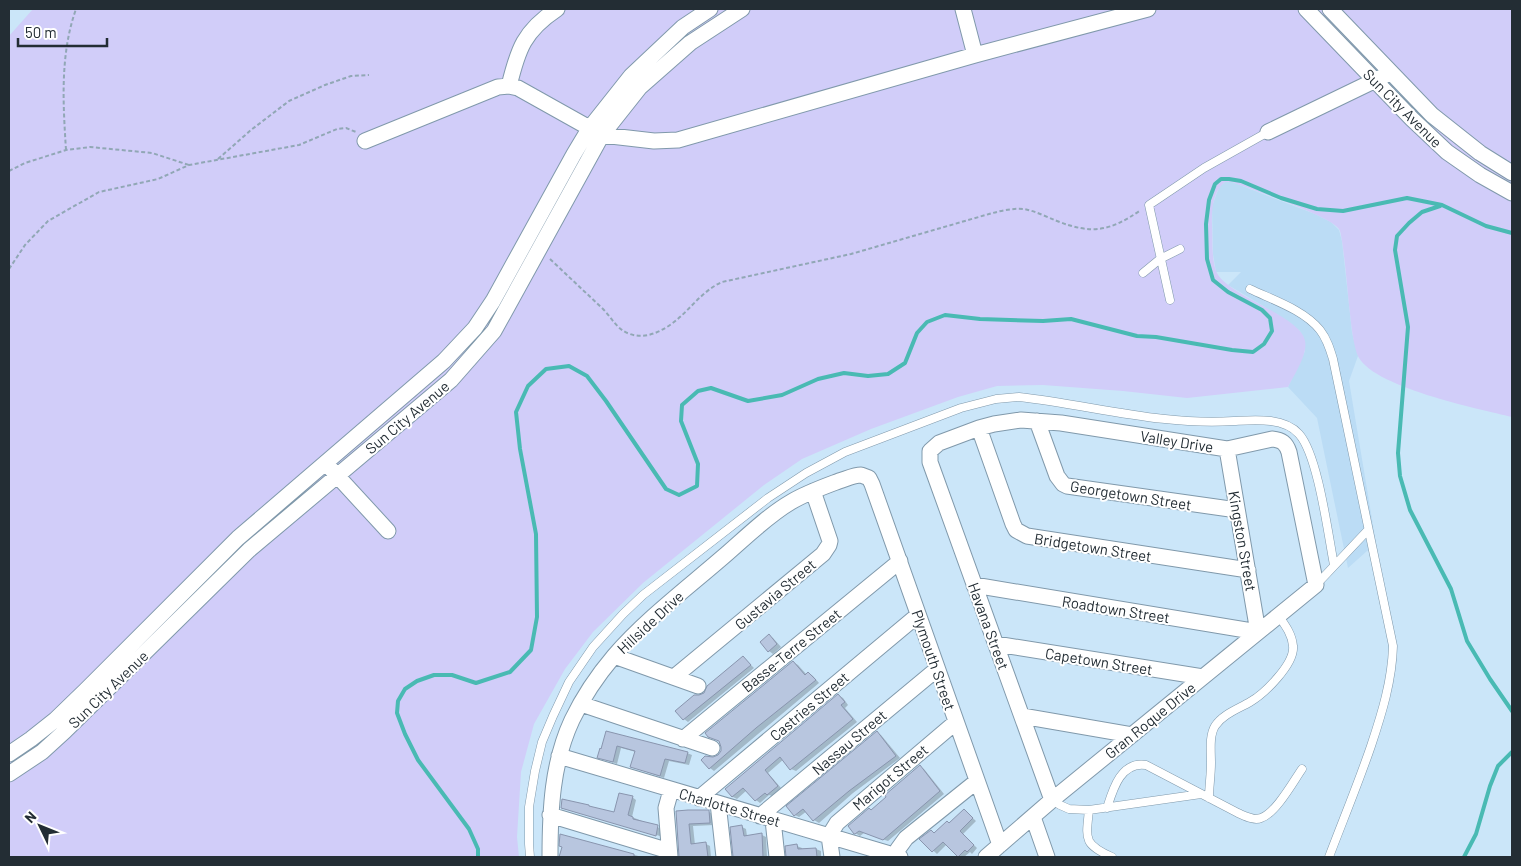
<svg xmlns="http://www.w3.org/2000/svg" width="1521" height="866" viewBox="0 0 1521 866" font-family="Barlow,sans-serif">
	<rect width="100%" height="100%" fill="#cbe6f9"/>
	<path fill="#bbdcf5" d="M1225,182H1232L1315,214L1331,222L1339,230L1342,241L1352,332L1358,356L1349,381L1376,543L1348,568L1317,418L1288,387L1305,351L1300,331L1265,307L1228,285L1241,272H1216L1213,254L1212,207L1216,195L1220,186Z"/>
	<path fill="#d1cdf9" d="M33,9H1512V417C1480,409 1369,387 1357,354C1352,338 1351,321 1349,305C1347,283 1345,262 1342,241C1341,237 1341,232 1339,229C1329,215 1252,190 1232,182H1225C1212,193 1212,209 1212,225C1213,240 1211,256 1216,271C1225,295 1301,316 1305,341C1308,354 1294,375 1288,387L1187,398L1123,391L1043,385L997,386L958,397L871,429L802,459L764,485L643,583L593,632L565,669L534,724L521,772L517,837L519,857H9V36Z"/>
	<path fill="#0003" d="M769,636L773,638L781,647L773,654L769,651Z
		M743,657L754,668L688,722L684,719L677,711L705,694Z
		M793,662L798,665L807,675L809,673L813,676L819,683L714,771L710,768L715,758L719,756Z
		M838,695L843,698L848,705L845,708L857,722L796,771L791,769L784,759L768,773L781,788L772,796L769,795L760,803L756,800L747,790L737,799L733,797L726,789Z
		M607,732L687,753L692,755L689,765L669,761L664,778L632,767L636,752L621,748L617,764L603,759L602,750Z
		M877,733L881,735L900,758L853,793L819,823L814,820L807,811L799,817L795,815Z
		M920,767L924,769L944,794L888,841L864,833L860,836L855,833L872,811Z
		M632,797L636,800L632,817L662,829L660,836L562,808H593L615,814Z
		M964,810L976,821L963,834L977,848L972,854L970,852L964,857H960L947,844L937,854L921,839L931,831L935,834L950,824Z
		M677,812H709L713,814L714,825L693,826L695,845L706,844L710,846L711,857H680Z
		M742,827L746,829L747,836L762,835L766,837L767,857H735L731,828Z
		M561,835L642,857H560L563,847Z
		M797,846L802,848V850L816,849L821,851V857H787Z"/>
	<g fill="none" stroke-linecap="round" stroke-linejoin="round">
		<path stroke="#49bab3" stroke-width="4" d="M1440,206L1422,212L1409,223L1397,236L1395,250L1408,327L1398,453L1400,476L1410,510L1451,589L1467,641L1490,679L1512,711
			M478,857V849L469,829L418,760L405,734L397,713L398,701L405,689L417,681L434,675H452L476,683L510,672L531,650L537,617L536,534L520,449L516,412L528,386L546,369L569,366L587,376L606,401L666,489L679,495L697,486L698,464L681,421L682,405L698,391L711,388L748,401L782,395L818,379L844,373L868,376L888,374L905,363L917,333L927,322L945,315L980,319L1043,321L1071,319L1137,336L1156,337L1232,350L1253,352L1264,344L1272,331L1270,318L1262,310L1228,292L1213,280L1207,259L1206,224L1209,200L1215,184L1221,179H1229L1241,181L1281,198L1317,209L1343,211L1407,198L1442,205L1486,226L1512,233
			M1464,857L1476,834L1490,786L1498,766L1512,752"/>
	</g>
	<path fill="#b8c6df" stroke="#8995ae" d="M769,634L777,644L768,652L760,642Z
		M743,656L751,665L683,720L675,711L694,695H699L704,693L707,686Z
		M793,661L805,675L808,672L816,680L756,728L709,769L701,760L705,756L713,757L718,755L721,751V747L719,741L708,737L705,733Z
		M838,694L845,702L841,705L853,719L790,770L780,757L765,770L778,786L767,795L765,793L755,801L743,788L732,797L725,789Z
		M606,731L688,752L685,763L665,759L660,776L630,767L635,751L617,746L613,762L597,758L600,748L601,749Z
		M877,731L896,756L849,791L813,821L803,809L794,816L786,806Z
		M920,765L940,791L883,840L859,831L855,834H854L848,826L869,808L871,810L886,797L885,795Z
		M619,793L633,796L628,815L633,817V819L658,825L656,836L561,808L562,799L589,805V806L614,812Z
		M964,809L973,818L960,831L974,845L967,852L965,850L958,857L943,842L932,852L919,839L931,830L934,833L947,821L949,823Z
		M688,810H709L710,823L689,824L691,844L706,842L708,857H679L676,811Z
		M742,825L744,836L762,833L763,857H733L730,827Z
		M560,834L634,854V857H559L562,847L559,846Z
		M797,844L798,849L816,848L817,857H786L785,846Z"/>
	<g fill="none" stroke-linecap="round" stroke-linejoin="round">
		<defs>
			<path id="service" d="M1143,273L1160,259L1180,249
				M1250,289C1273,300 1304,310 1320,330C1327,339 1330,349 1333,359L1393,646C1392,681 1382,713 1371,746C1358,784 1343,820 1329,857
				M1170,300L1149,205L1204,168L1268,132
				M1316,585L1368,530
				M1209,798C1209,787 1211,775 1211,763C1211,751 1209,736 1215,726C1223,714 1238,709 1250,702C1264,694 1295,664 1293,646C1292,634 1285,625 1278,615
				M1052,800L1060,805L1069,809L1089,810L1201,794
				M1107,808C1113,789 1121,761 1146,765L1238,813C1245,816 1254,821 1261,818C1276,813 1293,782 1302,769
				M1089,810C1086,839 1083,844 1112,857
				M530,857L529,844V807L535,771L542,742L553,716L569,682L593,647L623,614L643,595L768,498L806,473L845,452L961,408L996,399L1019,397C1091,405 1162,426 1234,421C1254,420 1284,417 1299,434C1318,455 1328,534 1334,565"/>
			<path id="minor" d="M963,9L975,55
				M1306,9L1412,119L1447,152L1480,175L1512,193
				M1330,9L1432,115L1480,153L1512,173
				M509,86C518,49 524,31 557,9
				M1268,132L1384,76
				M365,141L498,87L509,86L518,88L602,135L654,141L678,140L975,55L1148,9
				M1037,421L1057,476L1063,484L1067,486L1237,510
				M979,428L1013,524L1016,530L1027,536L1248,570
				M331,469L388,531
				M974,585L1258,632L1227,449
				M996,644L1203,677
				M614,656L698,686
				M674,677L823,554L829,545L830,541L813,491
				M581,704L712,748
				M1022,716L1132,735
				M683,739L900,561
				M9,754L31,739L55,720L86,690L238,538L444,361L475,328L493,301L574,154L589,129L631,76L683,27L710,9
				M559,756L900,857
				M9,774L42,752L65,731L249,550L451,380L494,331L602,135L640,87L690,43L742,9
				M699,798L918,615
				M718,803L724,857
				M550,815L669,851
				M760,816L937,669
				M1033,817L1047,857
				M773,820L777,857
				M550,857C550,810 552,763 572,720C583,697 597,676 614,656C645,620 686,589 723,557C744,539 767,516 791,502C806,493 823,487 839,481C846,479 854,475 861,475L869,478L872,484L1000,845
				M670,857L666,808L671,790
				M832,857L829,836L837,823L956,722
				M895,857L898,849L906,838L977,781
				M986,857L1052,800L1316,585L1289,452C1286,443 1282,440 1272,439L1227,449L1061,423L1021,420L994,424L979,428L939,443L930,451V462L1052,800"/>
		</defs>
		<use href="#service" stroke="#8099ab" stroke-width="9"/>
		<use href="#minor" stroke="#8099ab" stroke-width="17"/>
		<path stroke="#91a7b5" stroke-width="2" stroke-dasharray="4 2.5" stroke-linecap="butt" d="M66,150C63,103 60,54 76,9
			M218,159L251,130L289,101L325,85L351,76L369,75
			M9,171L25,163L66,150L90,147L152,153L189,165
			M550,259C568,276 585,292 603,309C612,318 617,330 630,334C644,339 658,333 670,325C689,312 700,292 722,282L851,254L989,214C1000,211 1012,208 1024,209C1035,211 1047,217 1057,221C1093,235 1110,231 1141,210
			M9,269L25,245L48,221L99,192L158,179L189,165L299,145L337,129L346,128L356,132"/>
		<use href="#service" stroke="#fff" stroke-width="8"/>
		<use href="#minor" stroke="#fff" stroke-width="15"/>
	</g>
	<g text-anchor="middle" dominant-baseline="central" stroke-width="4" stroke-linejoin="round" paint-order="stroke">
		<g font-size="15" fill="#232d34" stroke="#fff">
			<text transform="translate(1403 108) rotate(45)">Sun City Avenue</text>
			<text transform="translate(407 417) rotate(-40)">Sun City Avenue</text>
			<text transform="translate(1177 441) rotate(9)">Valley Drive</text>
			<text transform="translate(1131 495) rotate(9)">Georgetown Street</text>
			<text transform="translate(1243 541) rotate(80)">Kingston Street</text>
			<text transform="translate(1093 547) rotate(9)">Bridgetown Street</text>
			<text transform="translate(775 594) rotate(-40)">Gustavia Street</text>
			<text transform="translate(1116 609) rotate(9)">Roadtown Street</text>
			<text transform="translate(650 622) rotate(-43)">Hillside Drive</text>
			<text transform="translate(989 626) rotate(70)">Havana Street</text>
			<text transform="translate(791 650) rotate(-39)">Basse-Terre Street</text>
			<text transform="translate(934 660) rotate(71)">Plymouth Street</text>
			<text transform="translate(1099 661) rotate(9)">Capetown Street</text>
			<text transform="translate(108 689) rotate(-44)">Sun City Avenue</text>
			<text transform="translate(809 706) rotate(-40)">Castries Street</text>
			<text transform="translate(1150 720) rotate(-39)">Gran Roque Drive</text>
			<text transform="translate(849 742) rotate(-40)">Nassau Street</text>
			<text transform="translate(890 777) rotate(-40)">Marigot Street</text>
			<text transform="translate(730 807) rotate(16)">Charlotte Street</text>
		</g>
	</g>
	<rect width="1521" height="866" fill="none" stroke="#232d34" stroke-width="20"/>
	<g transform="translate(40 826) rotate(313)" stroke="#ffffff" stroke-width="4" paint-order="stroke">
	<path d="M0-4L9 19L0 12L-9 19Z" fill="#232d34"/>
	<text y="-8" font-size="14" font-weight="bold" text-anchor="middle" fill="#232d34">N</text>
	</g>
	<path d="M18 38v8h89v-8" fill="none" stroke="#232d34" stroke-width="2.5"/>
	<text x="25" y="38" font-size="15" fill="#232d34" stroke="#ffffff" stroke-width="4" paint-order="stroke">50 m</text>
</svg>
